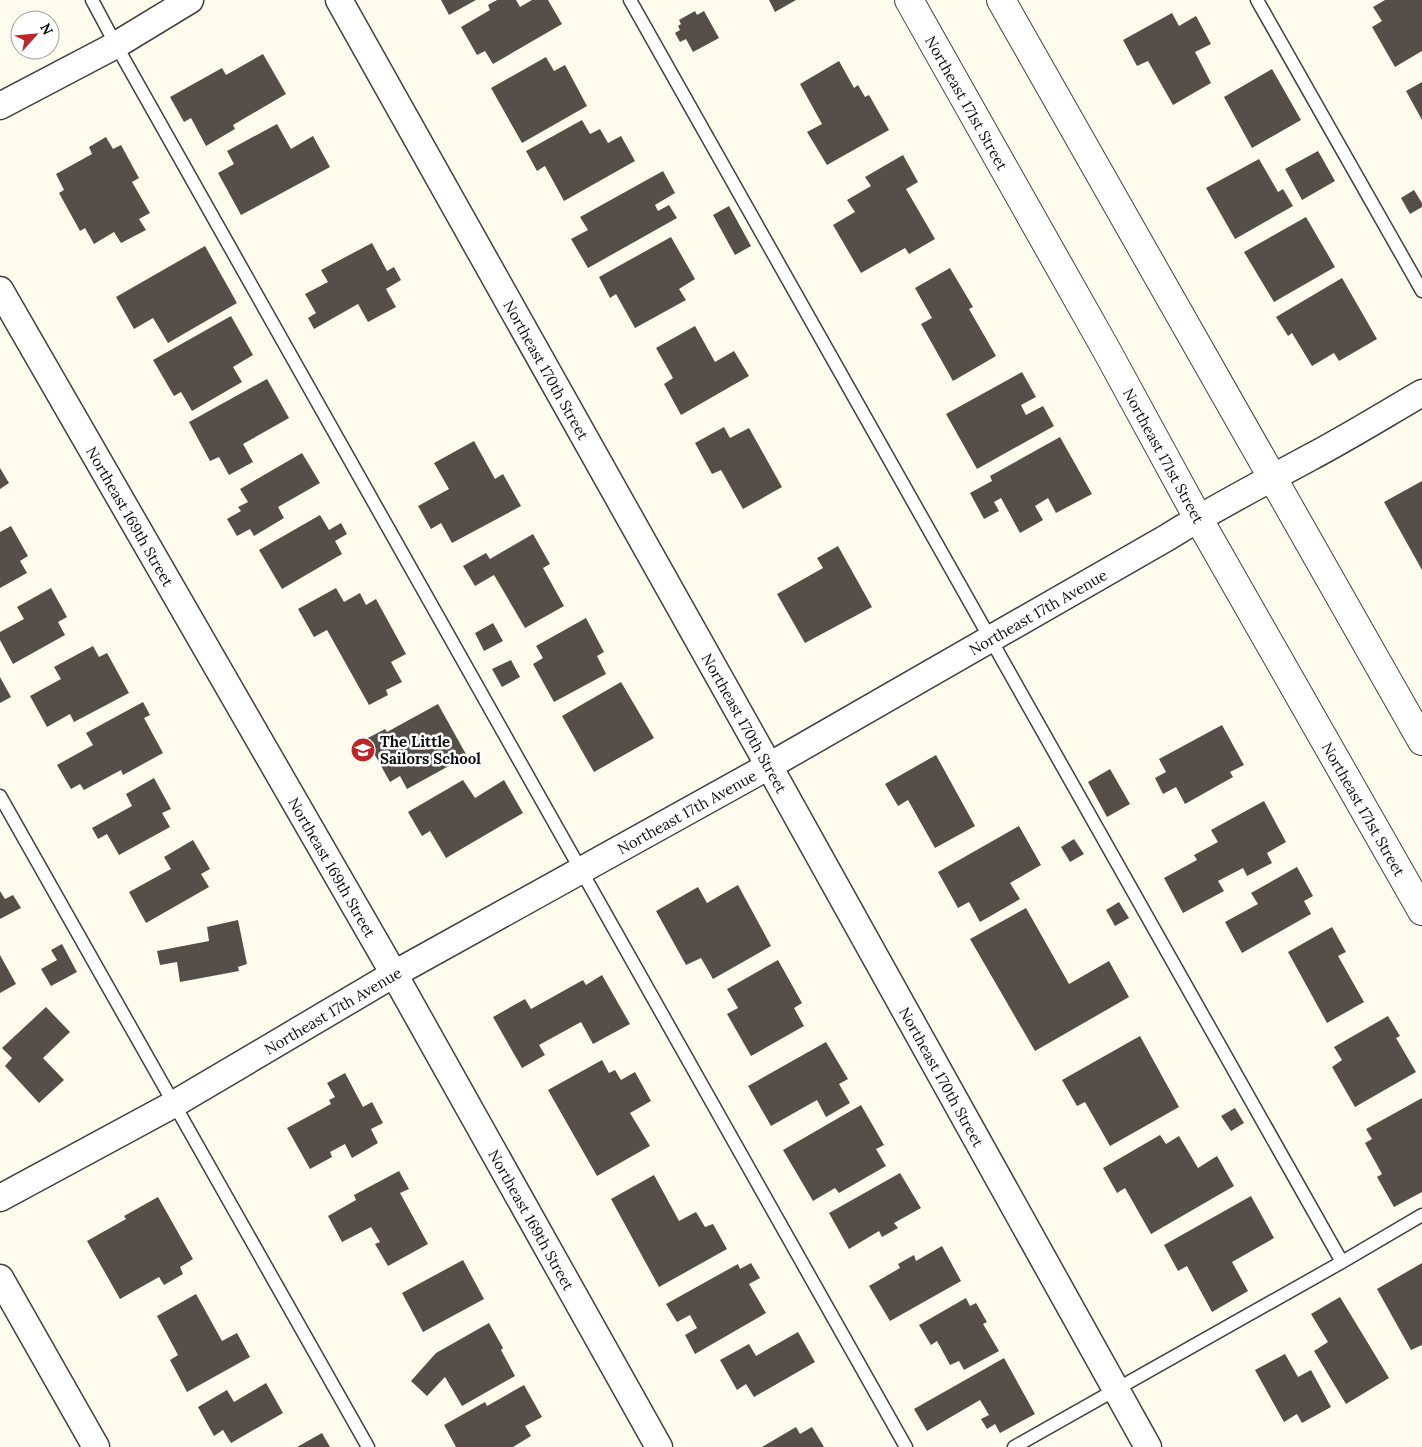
<svg xmlns="http://www.w3.org/2000/svg" width="1422" height="1447" viewBox="0 0 1422 1447" font-family="Lora,serif">
	<rect width="100%" height="100%" fill="#fffced"/>
	<path fill="#564f49" d="M441,0H476L449,15Z
		M497,0H516L520,7L532,0H548L562,24L493,64L485,51L477,55L461,27L490,10L488,5Z
		M769,0H796L775,12Z
		M1385,0H1422V51L1395,67L1372,27L1382,21L1373,7Z
		M695,11L697,15L704,11L719,38L693,52L686,39L680,42L675,33L680,30L678,26L681,24L679,20Z
		M1172,13L1179,26L1196,16L1211,44L1195,52L1211,83L1173,105L1148,61L1137,66L1123,40Z
		M263,54L286,94L233,125L235,129L206,146L191,118L184,122L170,97L222,68L226,75Z
		M546,57L554,71L565,65L587,106L522,143L491,88Z
		M839,61L854,88L858,85L865,97L869,95L889,130L827,165L807,132L822,124L800,84Z
		M1272,69L1301,120L1252,148L1224,97Z
		M1422,82V120L1406,91Z
		M582,120L590,134L600,129L608,143L621,136L635,161L564,201L545,166L537,171L526,151Z
		M277,124L291,149L313,136L330,167L241,215L218,173L234,164L227,151Z
		M106,137L113,149L121,145L139,178L132,182L150,213L139,219L146,230L121,243L114,232L94,244L85,228L80,231L59,193L64,190L56,174L92,154L89,147Z
		M1318,151L1335,181L1302,200L1285,169Z
		M903,155L918,182L906,189L935,239L909,254L905,248L861,273L833,225L855,212L847,200L871,186L865,177Z
		M1259,159L1278,192L1283,189L1293,206L1235,239L1206,188Z
		M663,171L675,193L655,205L658,211L669,205L677,218L588,268L571,239L588,230L580,217Z
		M1414,190L1422,203V207L1410,214L1401,198Z
		M729,206L751,246L735,255L713,215Z
		M1306,217L1335,267L1274,302L1244,252Z
		M671,237L695,279L679,289L686,300L635,328L616,294L610,298L599,277Z
		M372,243L387,271L394,267L401,280L386,289L396,307L368,322L358,304L314,329L308,318L316,313L305,294L328,282L321,270Z
		M205,246L237,303L168,343L153,318L134,329L116,297Z
		M950,268L973,307L969,309L996,356L953,381L921,324L932,318L915,288Z
		M1342,278L1377,339L1339,361L1334,353L1312,366L1292,333L1288,336L1276,317Z
		M231,316L253,355L233,367L242,382L192,411L181,392L174,396L153,360Z
		M695,326L715,362L734,351L749,376L681,415L664,384L673,378L656,348Z
		M1022,372L1036,397L1021,405L1026,415L1043,406L1054,426L977,469L946,414Z
		M267,379L289,418L243,444L253,462L229,475L219,457L210,461L189,422Z
		M724,427L730,438L749,428L782,487L743,509L721,470L712,474L695,443Z
		M1060,437L1092,494L1056,513L1048,498L1035,506L1043,520L1020,533L1001,498L994,502L999,511L984,519L970,493L992,481L990,476Z
		M474,441L495,479L503,474L521,506L452,543L441,523L431,529L418,506L449,489L434,463Z
		M302,453L320,483L278,507L284,518L254,536L250,529L237,536L227,519L241,511L238,507L248,502L240,489Z
		M0,468L9,483L0,489Z
		M1422,481V570L1384,502Z
		M320,515L329,530L341,523L347,534L335,541L342,554L282,589L259,550Z
		M11,526L28,556L20,561L27,573L0,588V532Z
		M533,534L550,564L543,568L564,606L525,628L494,575L475,586L463,566L486,553L490,559Z
		M838,546L872,607L805,643L777,594L823,568L817,558Z
		M51,588L67,617L58,622L65,635L13,664L0,640V632L24,619L17,607Z
		M336,588L344,602L360,593L366,605L376,599L406,654L391,662L402,682L386,690L388,695L369,705L327,630L314,637L298,609Z
		M586,618L604,652L597,656L606,674L554,702L533,664L543,658L536,646Z
		M493,623L503,641L484,651L475,633Z
		M93,646L99,657L107,653L129,693L74,722L70,714L47,727L30,696L61,679L54,667Z
		M511,660L520,677L502,687L492,669Z
		M0,677L11,697L0,703Z
		M621,682L654,738L594,772L562,716Z
		M143,702L150,715L144,718L163,753L123,775L121,770L84,790L80,784L71,789L57,765L93,745L86,733Z
		M438,704L467,756L407,789L400,776L390,782L366,739L385,729L387,732Z
		M1222,725L1244,765L1230,772L1233,777L1185,804L1176,787L1163,794L1155,778L1166,772L1159,759Z
		M936,755L975,826L935,848L908,800L898,806L885,784Z
		M1110,769L1130,804L1107,817L1088,782Z
		M154,778L171,809L162,813L170,827L119,855L107,834L98,839L92,828L132,806L126,794Z
		M463,780L475,798L504,780L523,813L446,858L430,831L422,836L408,812Z
		M1264,801L1286,842L1267,853L1272,863L1247,876L1243,868L1218,881L1224,891L1183,913L1164,878L1197,860L1194,855L1218,842L1211,830Z
		M1019,826L1041,865L1010,883L1020,899L980,922L969,902L958,908L938,872Z
		M1074,839L1084,854L1070,862L1061,847Z
		M193,840L210,869L201,874L209,887L146,923L129,892L171,869L164,857Z
		M1297,867L1313,896L1304,901L1311,914L1242,953L1225,922L1258,904L1251,893Z
		M738,885L771,946L713,979L701,958L686,965L656,911L698,887L707,903Z
		M0,891L5,899L13,895L21,908L0,919Z
		M1119,902L1129,918L1115,926L1106,910Z
		M1026,908L1069,984L1109,961L1129,997L1035,1051L970,939Z
		M238,920L247,964L238,967L239,971L180,982L177,962L160,965L157,951L209,941L207,927Z
		M1332,927L1346,952L1338,956L1364,1002L1327,1023L1288,952Z
		M62,944L77,972L51,986L41,969L57,960L51,950Z
		M0,955L16,984L0,993Z
		M778,960L802,1003L794,1008L804,1026L751,1056L727,1014L738,1008L727,989Z
		M602,975L630,1024L593,1044L581,1022L539,1045L545,1055L522,1068L493,1017L525,999L531,1009L583,980L586,985Z
		M46,1007L70,1032L43,1058L64,1080L39,1103L5,1066L12,1058L2,1048Z
		M1388,1016L1400,1036L1396,1038L1416,1072L1355,1107L1332,1067L1342,1060L1334,1047Z
		M1140,1036L1179,1107L1110,1146L1085,1102L1077,1106L1062,1080Z
		M826,1042L848,1079L839,1084L850,1103L826,1117L817,1100L771,1126L748,1086Z
		M602,1060L609,1073L615,1070L621,1080L635,1072L651,1101L630,1113L650,1146L597,1176L548,1090Z
		M345,1073L363,1107L372,1102L383,1123L371,1129L378,1143L352,1158L345,1144L330,1152L332,1157L310,1169L287,1128L331,1104L329,1100L335,1097L327,1083Z
		M1422,1098V1192L1394,1207L1377,1177L1382,1174L1365,1143L1372,1139L1366,1129Z
		M861,1105L884,1145L876,1149L886,1166L839,1193L835,1188L813,1201L783,1150Z
		M1235,1108L1244,1123L1231,1131L1221,1116Z
		M1160,1135L1166,1144L1179,1136L1198,1168L1217,1156L1234,1186L1151,1234L1125,1188L1117,1193L1103,1168Z
		M399,1171L409,1189L400,1193L428,1244L388,1266L375,1244L380,1242L371,1227L342,1242L328,1216L356,1200L354,1195Z
		M900,1173L921,1208L894,1223L898,1228L882,1237L879,1231L849,1249L829,1213Z
		M654,1175L679,1221L696,1212L705,1227L713,1224L727,1249L659,1287L611,1199Z
		M1251,1196L1274,1238L1232,1262L1248,1291L1212,1312L1187,1266L1178,1271L1164,1245Z
		M158,1197L193,1259L180,1267L183,1274L164,1285L159,1277L120,1299L87,1241L126,1219L124,1216Z
		M942,1246L961,1281L890,1321L869,1286L900,1268L898,1264L914,1255L916,1261Z
		M463,1260L484,1299L423,1332L402,1293Z
		M751,1263L760,1278L749,1284L766,1313L695,1354L685,1335L697,1328L690,1315L677,1322L666,1304L738,1264L740,1269Z
		M1422,1263V1345L1411,1350L1377,1289Z
		M196,1294L222,1341L237,1333L250,1357L187,1392L170,1360L178,1355L157,1316Z
		M1340,1297L1389,1378L1346,1404L1314,1351L1328,1342L1311,1314Z
		M966,1298L970,1306L976,1303L987,1322L983,1324L999,1351L964,1370L959,1361L950,1365L937,1341L931,1345L919,1325Z
		M489,1323L503,1348L501,1350L515,1376L462,1406L445,1377L427,1396L411,1381L436,1353Z
		M798,1332L815,1362L754,1397L746,1384L737,1390L720,1360L749,1344L756,1356Z
		M1285,1354L1298,1377L1311,1370L1331,1407L1302,1423L1297,1414L1284,1422L1255,1370Z
		M1004,1358L1035,1414L1000,1433L995,1424L987,1429L981,1419L989,1415L980,1400L927,1431L914,1409Z
		M266,1383L283,1413L231,1443L223,1430L214,1436L198,1407L227,1390L234,1402Z
		M524,1385L542,1417L525,1426L531,1436L513,1447H456L444,1425L485,1402L487,1406Z
		M796,1427L800,1434L812,1427L824,1447H762Z
		M322,1433L330,1447H297Z"/>
	<g fill="none" stroke-linecap="round" stroke-linejoin="round">
		<defs>
			<path id="service" d="M92,0L116,45L906,1447
				M630,0L1342,1262
				M1257,0L1422,291
				M0,796L368,1447
				M1014,1447L1342,1262L1422,1215"/>
			<g id="minor">
				<path id="s1" d="M339,0L769,766L1148,1447"/>
				<path d="M0,106L116,45L190,0"/>
				<path id="s2" d="M0,290L394,974L659,1447"/>
				<path id="s3" d="M0,1198L174,1104L394,974L769,766L1168,537C1214,508 1261,484 1309,458C1347,438 1384,415 1422,393"/>
				<path d="M0,1278L96,1447"/>
			</g>
			<g id="tertiary">
				<path id="s4" d="M909,0L1107,351L1198,518L1422,911"/>
				<path d="M1001,0L1422,741"/>
			</g>
		</defs>
		<use href="#service" stroke="#404040" stroke-width="15"/>
		<use href="#minor" stroke="#404040" stroke-width="29"/>
		<use href="#tertiary" stroke="#404040" stroke-width="30"/>
		<use href="#service" stroke="#fff" stroke-width="12"/>
		<use href="#minor" stroke="#fff" stroke-width="26"/>
		<use href="#tertiary" stroke="#fff" stroke-width="28"/>
	</g>
	<defs>
		<symbol id="school-disc" viewBox="-11 -11 22 22"><circle r="9.5" fill="#bd2526" stroke="#fff"/><path d="M0-5L7-2L0 1L-7-2ZM-4 1L0 2.5L4 1V4Q0 6-4 4Z" fill="#fff"/></symbol>
	</defs>
	<g fill-rule="evenodd">
		<use href="#school-disc" x="349" y="736" width="28" height="28"/>
	</g>
	<g text-anchor="middle" dominant-baseline="central" stroke-width="5" stroke-linejoin="round" paint-order="stroke">
		<g font-size="15" fill="#0d0d0d" stroke="#fff">
			<text stroke="none"><textPath href="#s4" startOffset="118">Northeast 171st Street</textPath></text>
			<text stroke="none"><textPath href="#s1" startOffset="424">Northeast 170th Street</textPath></text>
			<text stroke="none"><textPath href="#s4" startOffset="522">Northeast 171st Street</textPath></text>
			<text stroke="none"><textPath href="#s2" startOffset="261">Northeast 169th Street</textPath></text>
			<text stroke="none"><textPath href="#s3" startOffset="1192">Northeast 17th Avenue</textPath></text>
			<text stroke="none"><textPath href="#s1" startOffset="829">Northeast 170th Street</textPath></text>
			<text stroke="none"><textPath href="#s4" startOffset="928">Northeast 171st Street</textPath></text>
			<text stroke="none"><textPath href="#s3" startOffset="788">Northeast 17th Avenue</textPath></text>
			<text stroke="none"><textPath href="#s2" startOffset="666">Northeast 169th Street</textPath></text>
			<text stroke="none"><textPath href="#s3" startOffset="382">Northeast 17th Avenue</textPath></text>
			<text stroke="none"><textPath href="#s1" startOffset="1234">Northeast 170th Street</textPath></text>
			<text stroke="none"><textPath href="#s2" startOffset="1071">Northeast 169th Street</textPath></text>
		</g>
		<g font-size="15" font-weight="bold" fill="#0d0d0d" stroke="#fff" text-anchor="start">
			<text x="380" y="741">The Little<tspan x="380" dy="17">Sailors School</tspan></text>
		</g>
	</g>
	<g transform="translate(35 35) rotate(63)"><circle r="24" fill="#ffffff" stroke="#9e9e9e"/>
	<path d="M0-4L9 19L0 12L-9 19Z" fill="#bd2526"/>
	<text y="-8" font-size="14" font-weight="bold" text-anchor="middle" fill="#0d0d0d">N</text>
	</g>
</svg>
